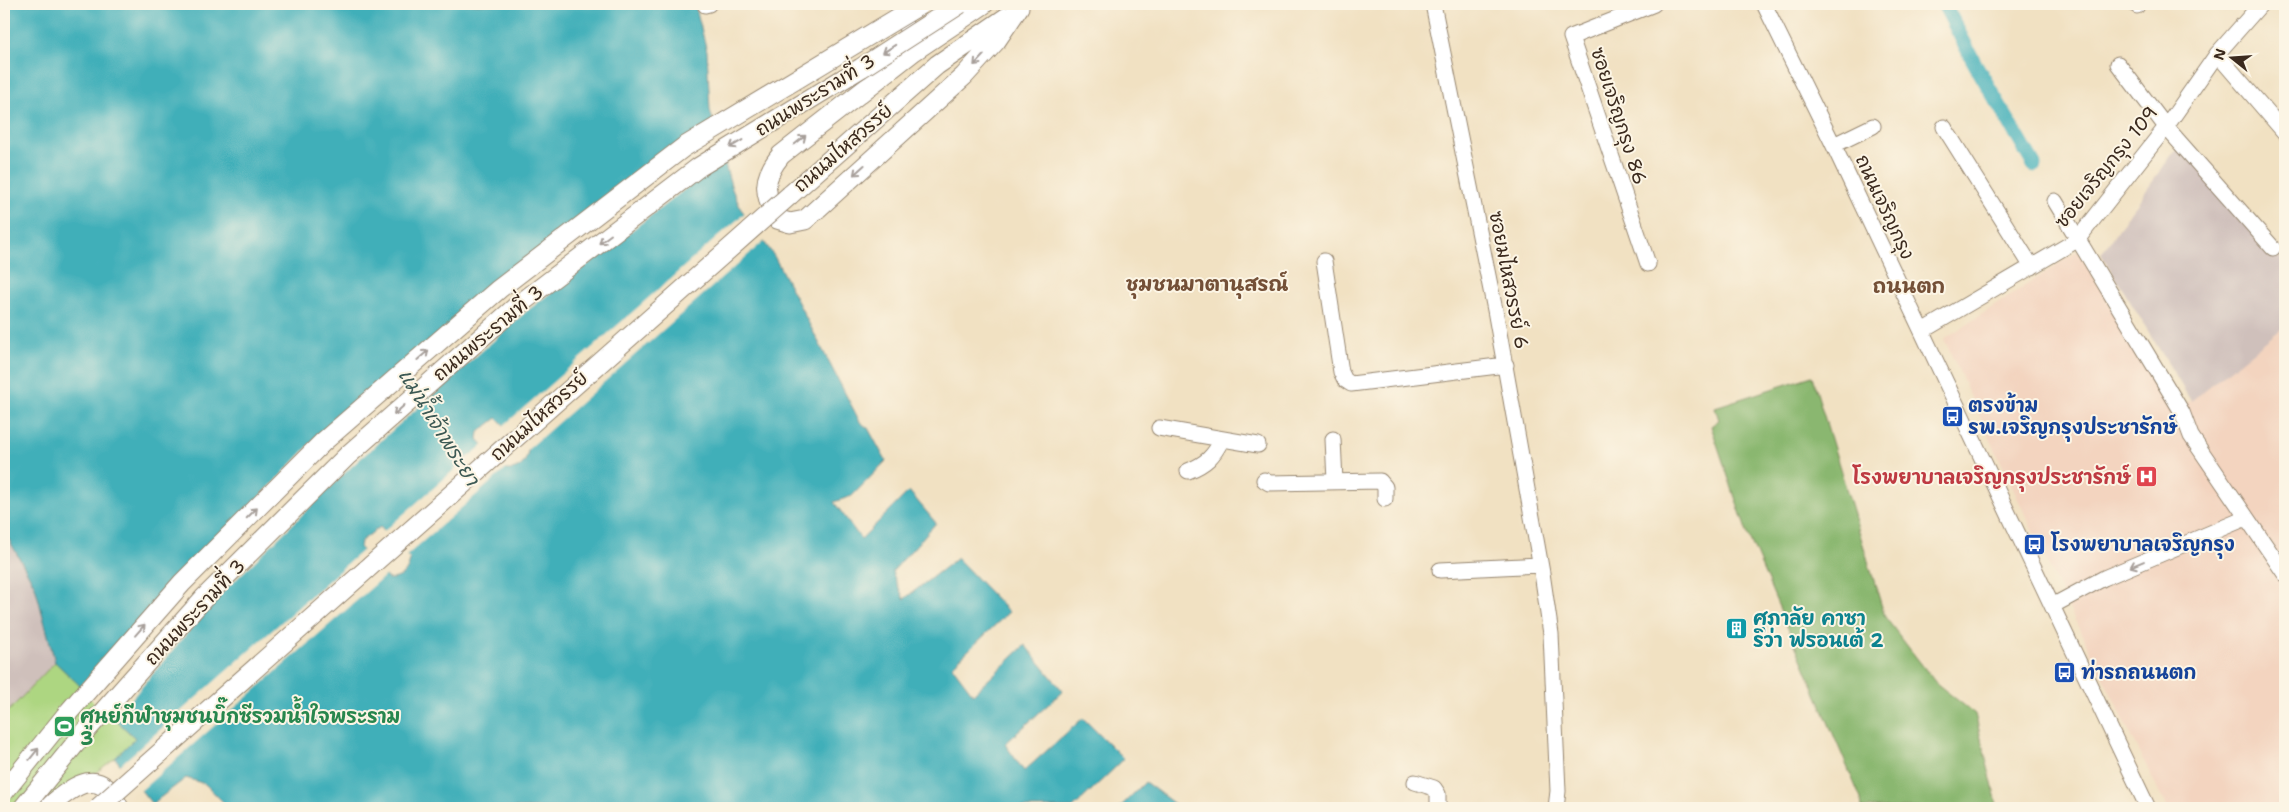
<svg xmlns="http://www.w3.org/2000/svg" width="2289" height="812" viewBox="0 0 2289 812" font-family="'Shantell Sans','Playpen Sans Thai',sans-serif">
	<rect width="100%" height="100%" fill="#fcf5e5"/>
	<filter id="ink" filterUnits="userSpaceOnUse"><feTurbulence type="fractalNoise" baseFrequency=".02" numOctaves="2"/><feDisplacementMap in="SourceGraphic" scale="10" xChannelSelector="R" yChannelSelector="G"/><feConvolveMatrix kernelMatrix="1 2 1 2 8 2 1 2 1" color-interpolation-filters="sRGB"/></filter>
	<filter id="wash" filterUnits="userSpaceOnUse"><feTurbulence type="fractalNoise" baseFrequency=".0096" numOctaves="4" result="noise"/><feDisplacementMap in="SourceGraphic" scale="20" xChannelSelector="R" yChannelSelector="G"/><feGaussianBlur stdDeviation="1.12" result="paint"/><feColorMatrix in="noise" values="0 0 0 0 0 0 0 0 0 0 0 0 0 0 0 0 0 1.4 0 .05"/><feComposite in="paint" operator="in"/></filter>
	<g filter="url(#wash)">
		<rect width="100%" height="100%" fill="#f1e1c2"/>
		<path fill="#f3d4bf" d="M2078,251L2174,413L2285,326V808H2167L2061,592L1944,339Z"/>
		<path fill="#cfc0bb" d="M2183,139L2285,263V326L2191,401L2101,254Z
			M4,531L35,586L55,662L4,716Z"/>
		<path fill="#add681" stroke="#748050" d="M55,662L136,739L115,758L49,808H4V716Z"/>
		<path fill="#8ab76f" stroke="#627046" d="M1812,376L1885,617L1936,683L1975,714L1998,808H1862L1861,799L1746,530L1711,426L1719,420L1715,407Z"/>
		<path fill="#3fafb9" stroke="#3d6c6c" fill-rule="evenodd" d="M4,4H695L707,51L710,110L732,189L741,209L774,256L860,422L868,428L886,461L852,496L834,502L861,539L909,491L936,523L892,572L904,599L957,558L1009,612L952,666L973,694L1025,645L1063,691L1005,744L1024,771L1083,718L1124,759L1073,808H229L205,784L186,778L152,804L115,758L135,738L55,662L35,586L4,531ZM497,418L528,450C527,463 519,471 506,470L478,439L479,432ZM380,527L410,559C409,571 401,580 388,579L360,548L361,541Z
			M1145,782L1180,808H1119Z"/>
		<path fill="#f1e1c2" d="M715,120L726,160L702,176L527,311L352,466L215,600L113,721L79,688L318,436Z
			M746,212L765,240L526,451L502,427Z
			M485,443L507,468L405,557L382,533Z
			M364,549L387,574L139,792L119,766Z"/>
		<g fill="none" stroke-linecap="round" stroke-linejoin="round">
			<path stroke="#3fafb9" stroke-width="15" d="M1944,4L1974,62L2034,165"/>
		</g>
	</g>
	<g filter="url(#ink)">
		<g fill="none" stroke-linecap="round" stroke-linejoin="round">
			<defs>
				<path id="minor" d="M898,4L913,47
					M1433,4L1495,310L1542,573L1551,634L1558,791L1556,808
					M1764,4L1831,140L2148,808
					M2135,4L2137,6
					M705,5L709,4
					M2217,54L2285,133
					M2118,64L2166,127L2273,248
					M1944,127L2032,267
					M1834,145L1873,126
					M2055,201L2182,412L2191,436L2285,574
					M1324,261L1341,372L1345,380L1351,384L1506,365
					M1648,264L1571,37L1654,4
					M1922,331L2077,240L2166,127L2217,54L2261,4
					M1159,428L1258,445
					M1333,439L1335,481
					M1188,471C1206,464 1214,456 1222,439
					M1264,480L1269,483L1380,481L1385,487V499
					M1440,570L1540,565
					M2052,606L2104,578L2246,518
					M1415,782L1434,788L1438,794V808"/>
				<path id="major" d="M984,4L914,51L781,155C762,178 763,193 777,219L790,223L805,220L964,76L996,41L1019,7
					M790,195L937,65L1007,17
					M366,570L496,455
					M48,808C74,784 101,765 119,808"/>
			</defs>
			<use href="#minor" stroke="#968670" stroke-width="17"/>
			<use href="#major" stroke="#968670" stroke-width="21"/>
			<use href="#minor" stroke="#fff" stroke-width="15"/>
			<use href="#major" stroke="#fff" stroke-width="19"/>
			<defs>
				<path id="major-bridge" d="M496,455L790,195
					M4,792L66,715L182,583L323,442L499,289L684,147L921,4
					M23,808L84,733L204,598L348,455L517,306L699,167L861,68L960,4
					M98,808L366,570"/>
			</defs>
			<use href="#major-bridge" stroke="#968670" stroke-width="21" stroke-linecap="butt"/>
			<use href="#major-bridge" stroke="#fff" stroke-width="19"/>
		</g>
		<defs><path id="oneway-shaft" d="M-6 0H5M1.5-3L5.5 0L1.5 3" fill="none" stroke-width="1.6" stroke-linecap="round" stroke-linejoin="round" transform="scale(1.25)"/></defs>
		<g stroke="#a79f9a">
			<use href="#oneway-shaft" transform="translate(889 49) rotate(147)"/>
			<use href="#oneway-shaft" transform="translate(979 60) rotate(133)"/>
			<use href="#oneway-shaft" transform="translate(800 140) rotate(-39)"/>
			<use href="#oneway-shaft" transform="translate(736 144) rotate(149)"/>
			<use href="#oneway-shaft" transform="translate(859 170) rotate(138)"/>
			<use href="#oneway-shaft" transform="translate(605 239) rotate(143)"/>
			<use href="#oneway-shaft" transform="translate(423 355) rotate(-41)"/>
			<use href="#oneway-shaft" transform="translate(399 410) rotate(138)"/>
			<use href="#oneway-shaft" transform="translate(252 513) rotate(-45)"/>
			<use href="#oneway-shaft" transform="translate(2137 564) rotate(157)"/>
			<use href="#oneway-shaft" transform="translate(140 630) rotate(-49)"/>
			<use href="#oneway-shaft" transform="translate(34 754) rotate(-51)"/>
		</g>
	</g>
	<defs>
		<symbol id="bus-square" viewBox="-11 -11 22 22"><rect x="-9" y="-9" width="18" height="18" rx="4" fill="#1a4fb4" stroke="#fcf5e5"/><path d="M-5-6H5V4H4V6H2V4H-2V6H-4V4H-5ZM-3.5-4V0h7V-4ZM-3.5 1.2v1.5H-2V1.2ZM2 1.2v1.5H3.5V1.2Z" fill="#fff"/></symbol>
		<symbol id="hospital-square" viewBox="-11 -11 22 22"><rect x="-9" y="-9" width="18" height="18" rx="4" fill="#e0444e" stroke="#fcf5e5"/><path d="M-5-5h3v3.5h4V-5h3V5h-3V1.5h-4V5h-3Z" fill="#fff"/></symbol>
		<symbol id="building-square" viewBox="-11 -11 22 22"><rect x="-9" y="-9" width="18" height="18" rx="4" fill="#0f9aa8" stroke="#fcf5e5"/><path d="M-4-6H4V6H1V3H-1V6H-4ZM-2.5-4.3h1.7v1.8h-1.7ZM.8-4.3h1.7v1.8H.8ZM-2.5-1h1.7V.8h-1.7ZM.8-1h1.7V.8H.8Z" fill="#fff"/></symbol>
		<symbol id="stadium-square" viewBox="-11 -11 22 22"><rect x="-9" y="-9" width="18" height="18" rx="4" fill="#2e9e5b" stroke="#fcf5e5"/><path d="M0-5a6.5 5 0 1 0 0 10a6.5 5 0 1 0 0-10ZM-3.5-1.8h7v3.6h-7Z" fill="#fff"/></symbol>
	</defs>
	<g fill-rule="evenodd">
		<use href="#bus-square" x="1940" y="404" width="25" height="25"/>
		<use href="#hospital-square" x="2134" y="464" width="25" height="25"/>
		<use href="#bus-square" x="2022" y="532" width="25" height="25"/>
		<use href="#building-square" x="1724" y="616" width="25" height="25"/>
		<use href="#bus-square" x="2052" y="660" width="25" height="25"/>
		<use href="#stadium-square" x="52" y="714" width="25" height="25"/>
	</g>
	<g text-anchor="middle" dominant-baseline="central" stroke-width="4" stroke-linejoin="round" paint-order="stroke">
		<g font-size="19" fill="#3b2a1e" stroke="#fcf5e5">
			<text transform="translate(815 95) rotate(-32)">ถนนพระรามที่ 3</text>
			<text transform="translate(1619 116) rotate(72)">ซอยเจริญกรุง 86</text>
			<text transform="translate(843 148) rotate(-41)">ถนนมไหสวรรย์</text>
			<text transform="translate(2106 167) rotate(-51)">ซอยเจริญกรุง 109</text>
			<text transform="translate(1885 207) rotate(65)">ถนนเจริญกรุง</text>
			<text transform="translate(1509 280) rotate(79)">ซอยมไหสวรรย์ 6</text>
			<text transform="translate(488 333) rotate(-40)">ถนนพระรามที่ 3</text>
			<text transform="translate(539 416) rotate(-42)">ถนนมไหสวรรย์</text>
			<text transform="translate(195 612) rotate(-47)">ถนนพระรามที่ 3</text>
		</g>
		<g font-size="19" font-weight="bold" fill="#164399" stroke="#fcf5e5" text-anchor="start">
			<text x="1968" y="405">ตรงข้าม<tspan x="1968" dy="22">รพ.เจริญกรุงประชารักษ์</tspan></text>
			<text x="2051" y="544">โรงพยาบาลเจริญกรุง</text>
			<text x="2081" y="672">ท่ารถถนนตก</text>
		</g>
		<g font-size="19" font-weight="bold" fill="#be3a42" stroke="#fcf5e5" text-anchor="end">
			<text x="2131" y="477">โรงพยาบาลเจริญกรุงประชารักษ์</text>
		</g>
		<g font-size="19" font-weight="bold" fill="#0d838f" stroke="#fcf5e5" text-anchor="start">
			<text x="1753" y="618">ศุภาลัย คาซา<tspan x="1753" dy="22">ริว่า ฟรอนเต้ 2</tspan></text>
		</g>
		<g font-size="19" font-weight="bold" fill="#27864d" stroke="#fcf5e5" text-anchor="start">
			<text x="80" y="716">ศูนย์กีฬาชุมชนบิ๊กซีรวมน้ำใจพระราม<tspan x="80" dy="22">3</tspan></text>
		</g>
		<g font-size="20" font-weight="bold" fill="#745037" stroke="#fcf5e5">
			<text x="1207" y="284">ชุมชนมาตานุสรณ์</text>
			<text x="1909" y="286">ถนนตก</text>
		</g>
		<g font-size="20" font-style="italic" fill="#3c5954" stroke="#fcf5e5">
			<text transform="translate(439 427) rotate(58)">แม่น้ำเจ้าพระยา</text>
		</g>
	</g>
	<rect width="2289" height="812" fill="none" stroke="#fcf5e5" stroke-width="20"/>
	<g transform="translate(2232 58) rotate(287)" stroke="#fcf5e5" stroke-width="4" paint-order="stroke">
	<path d="M0-4L9 19L0 12L-9 19Z" fill="#3b2a1e"/>
	<text y="-8" font-size="14" font-weight="bold" text-anchor="middle" fill="#3b2a1e">N</text>
	</g>
</svg>
